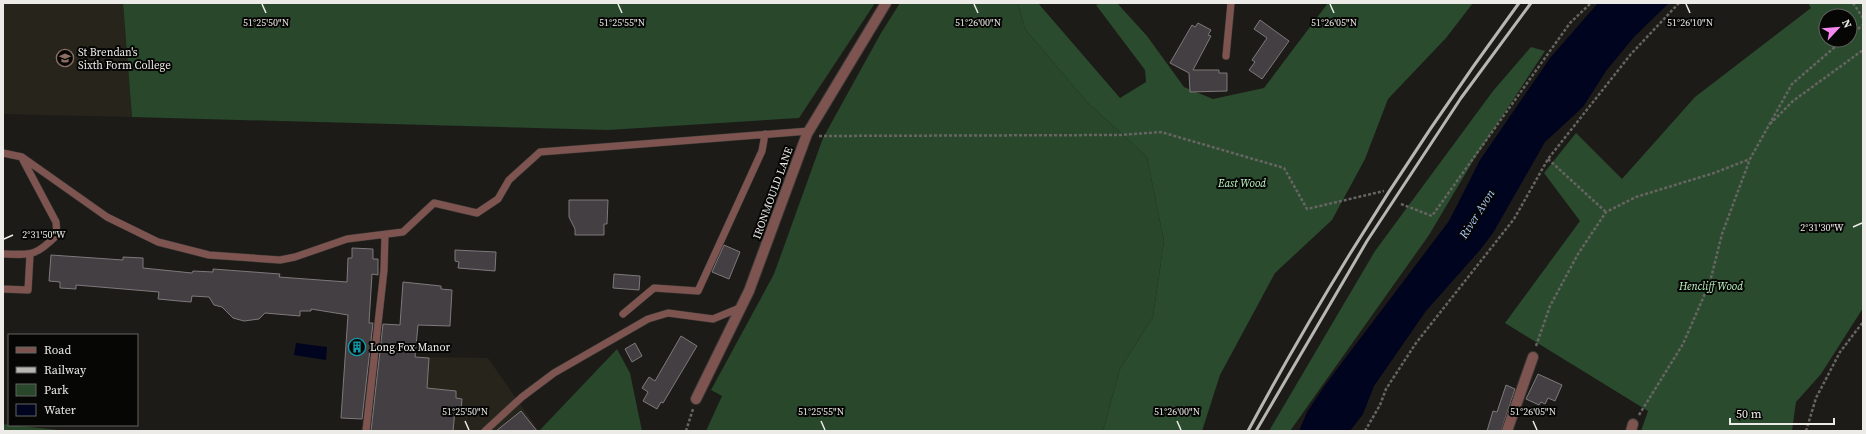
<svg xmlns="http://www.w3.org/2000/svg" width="1866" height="434" viewBox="0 0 1866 434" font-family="'Source Serif 4',serif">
	<rect width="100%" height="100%" fill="#1c1b17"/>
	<path fill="#26241b" d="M3,3H123L132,117L3,114Z
		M370,356L488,358L539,431H361Z"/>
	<path fill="#28472b" d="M123,3H875L799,118L608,130L132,117Z
		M900,3H1018L1025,29L1087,102L1147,157L1164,241L1153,317L1120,369L1103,431H706L722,396L711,390L774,274L823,138L881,33Z
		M617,349L630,373L642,431H539Z
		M3,424L9,425L69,431H3Z"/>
	<path fill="#2a4b2e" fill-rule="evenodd" d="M1018,3H1038L1120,98L1146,82L1145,70L1096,5L1102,3H1117L1147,36L1184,87L1213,99L1264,88L1328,3H1473L1446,38L1388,99L1365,159L1332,220L1275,273L1220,375L1202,431H1103L1120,369L1153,317L1164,241L1147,157L1087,102L1025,29Z
		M1808,3H1863V308L1821,374L1796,402L1792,431H1641L1648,411L1505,323L1580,221L1544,173L1576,133L1622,179L1695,97L1811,8ZM1826,16H1850V40H1826Z
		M1531,47L1545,51L1473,161L1429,235L1290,431H1269L1375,251L1493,91Z"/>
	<path fill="#00041f" d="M1598,3H1669L1634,37L1606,71L1583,107L1545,142L1493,233L1480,250L1426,311L1374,386L1363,414L1350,431H1299L1307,412L1325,385L1449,221L1480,160L1550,58Z
		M296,343L327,347L326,360L294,355Z"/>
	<path fill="#433f42" stroke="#7e797c" d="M1260,20L1289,41L1262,79L1249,70L1255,62L1252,60L1267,38L1254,29Z
		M1198,23L1211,30L1208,35L1211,36L1193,70H1219V73H1227V91L1190,92L1189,73L1170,63L1192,25L1195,27Z
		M569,200H608L607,224H604V235H575V229L569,217Z
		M724,245L740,252L729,279L712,272Z
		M352,248L373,249V259H378V275L372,274L369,323H373L362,419L341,418L348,315L311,309V311H300V316L265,313L259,319L244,321L233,318L222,307L214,305L209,297L192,296L191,302L179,301L158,299L159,292L76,285V289L60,288V282L49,281L51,255L123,260V257L143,258V268L192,273L193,271L213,272V269L280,274L279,277L347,282L348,258H352Z
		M455,250L496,252L495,271L458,268L459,262L455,261Z
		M614,274L640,276L639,290L613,288Z
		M403,282L441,286V289L452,290L450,326L418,325L415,357L429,358L427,388L456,391V398L462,399L461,412L455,411L453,431H371L383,324L400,325Z
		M681,336L697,346L663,403L661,402L657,409L643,401L648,392L642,388L649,377L655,381Z
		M635,343L642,356L632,362L625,349Z
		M1538,374L1562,385L1555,401L1548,398L1545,404L1541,402L1539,405L1526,399Z
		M1506,385L1515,389L1501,431H1487L1493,411L1497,412Z
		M521,411L537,431H496Z"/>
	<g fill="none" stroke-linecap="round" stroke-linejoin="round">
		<defs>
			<path id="service" d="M1226,56L1231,3
				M3,153L22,157L107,217L158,242L209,255L280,260L295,257L347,239L403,232L434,203L477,213L498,199L509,180L540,152L809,131
				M3,254C32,255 36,256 57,235L56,222L23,160
				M3,289L28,290L30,255
				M623,314L654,288L698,291L762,151L765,134
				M366,431L384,270L385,235
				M485,431L522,397L554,373L648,319L668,313L713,319L742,307"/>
			<path id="minor" d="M696,399L749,291L807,134L886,3
				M1507,431L1533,357
				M1631,431L1633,424"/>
		</defs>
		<use href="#service" stroke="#393834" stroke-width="8"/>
		<use href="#minor" stroke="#393834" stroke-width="12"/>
		<path stroke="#666562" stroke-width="2.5" stroke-dasharray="3 2" stroke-linecap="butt" d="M1853,3L1863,18
			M1850,35L1863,25
			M1770,124L1793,101L1863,50
			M819,136L1120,135L1161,132L1284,168L1307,209L1384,191
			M1548,159L1606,212
			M1401,204L1432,216L1570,23L1591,3
			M1536,346L1550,306L1578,254L1606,212L1636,197L1714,173L1750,159
			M1639,415L1683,344L1710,282L1722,234L1750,159L1792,84L1843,40
			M686,431L693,409
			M1365,431L1380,405L1386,389L1416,343L1514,219L1548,159L1631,54L1679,3
			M1806,431L1816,398L1840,352L1863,322"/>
		<use href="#service" stroke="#7d5450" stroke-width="7"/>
		<use href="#minor" stroke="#7d5450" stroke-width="10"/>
		<path stroke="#b7b6b3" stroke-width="3" d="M1248,431C1328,282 1419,139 1519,3
			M1256,431L1367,241L1461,98L1531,3"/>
	</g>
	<path fill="none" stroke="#ecebe8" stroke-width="1.5" d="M262,4L266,13M618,4L622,13M974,4L978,13M1330,4L1334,13M1686,4L1690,13M1853,227L1862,223M4,239L13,235M465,421L469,430M821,421L825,430M1177,421L1181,430M1533,421L1537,430"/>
	<defs>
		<symbol id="university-ring" viewBox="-11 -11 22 22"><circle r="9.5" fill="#060605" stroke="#8d6e63" stroke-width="1.5"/><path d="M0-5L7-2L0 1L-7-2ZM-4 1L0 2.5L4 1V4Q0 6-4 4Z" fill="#8d6e63"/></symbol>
		<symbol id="building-ring" viewBox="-11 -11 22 22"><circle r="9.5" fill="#060605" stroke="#0f9aa8" stroke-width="1.5"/><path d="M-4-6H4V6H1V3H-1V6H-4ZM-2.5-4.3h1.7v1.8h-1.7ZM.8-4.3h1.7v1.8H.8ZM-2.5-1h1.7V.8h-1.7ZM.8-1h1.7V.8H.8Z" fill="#0f9aa8"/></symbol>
	</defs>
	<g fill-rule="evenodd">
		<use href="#university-ring" x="55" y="48" width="20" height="20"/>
		<use href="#building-ring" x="347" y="337" width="20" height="20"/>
	</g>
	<g text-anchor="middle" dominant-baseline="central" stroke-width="4" stroke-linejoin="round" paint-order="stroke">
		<g font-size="11" fill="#ecebe8" stroke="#060605" text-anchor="start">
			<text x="78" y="52">St Brendan's<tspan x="78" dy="13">Sixth Form College</tspan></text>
			<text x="370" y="347">Long Fox Manor</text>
		</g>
		<g font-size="11" font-style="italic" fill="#bcf6c0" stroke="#060605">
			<text x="1242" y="183">East Wood</text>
			<text x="1711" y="286">Hencliff Wood</text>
		</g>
		<g font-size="11" fill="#ecebe8" stroke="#060605">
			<text transform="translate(773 193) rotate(-70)">IRONMOULD LANE</text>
		</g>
		<g font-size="12" font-style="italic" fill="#aecafa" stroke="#060605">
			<text transform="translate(1477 214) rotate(-58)">River Avon</text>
		</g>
	</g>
	<g font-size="10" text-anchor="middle" fill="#ecebe8" stroke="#060605" stroke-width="4" stroke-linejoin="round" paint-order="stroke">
		<text x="266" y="26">51°25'50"N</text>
		<text x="622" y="26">51°25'55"N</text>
		<text x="978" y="26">51°26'00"N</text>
		<text x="1334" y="26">51°26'05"N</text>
		<text x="1690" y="26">51°26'10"N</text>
		<text x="1822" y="231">2°31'30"W</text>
		<text x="44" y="238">2°31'50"W</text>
		<text x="465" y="415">51°25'50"N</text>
		<text x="821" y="415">51°25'55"N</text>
		<text x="1177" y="415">51°26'00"N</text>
		<text x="1533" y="415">51°26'05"N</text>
	</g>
	<rect width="1866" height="434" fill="none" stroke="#ecebe8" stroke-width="8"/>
	<rect x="8" y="334" width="130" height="92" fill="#060605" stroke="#626260"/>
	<rect x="16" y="347" width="20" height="6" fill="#7d5450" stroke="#626260"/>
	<text x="44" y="354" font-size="12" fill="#ecebe8">Road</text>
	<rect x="16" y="367" width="20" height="6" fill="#b7b6b3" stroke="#626260"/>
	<text x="44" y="374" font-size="12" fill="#ecebe8">Railway</text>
	<rect x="16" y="384" width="20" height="12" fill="#28472b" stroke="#626260"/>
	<text x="44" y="394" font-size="12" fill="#ecebe8">Park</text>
	<rect x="16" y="404" width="20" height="12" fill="#00041f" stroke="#626260"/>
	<text x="44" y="414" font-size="12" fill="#ecebe8">Water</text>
	<g transform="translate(1838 28) rotate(64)"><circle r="19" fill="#060605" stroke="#626260"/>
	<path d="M0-3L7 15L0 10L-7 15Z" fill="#f589ef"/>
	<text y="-6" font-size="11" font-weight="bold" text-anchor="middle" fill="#ecebe8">N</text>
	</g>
	<path d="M1730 418v6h104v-6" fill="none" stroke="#ecebe8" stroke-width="2"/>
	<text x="1736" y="418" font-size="12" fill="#ecebe8" stroke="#060605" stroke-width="3" paint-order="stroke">50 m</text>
</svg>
